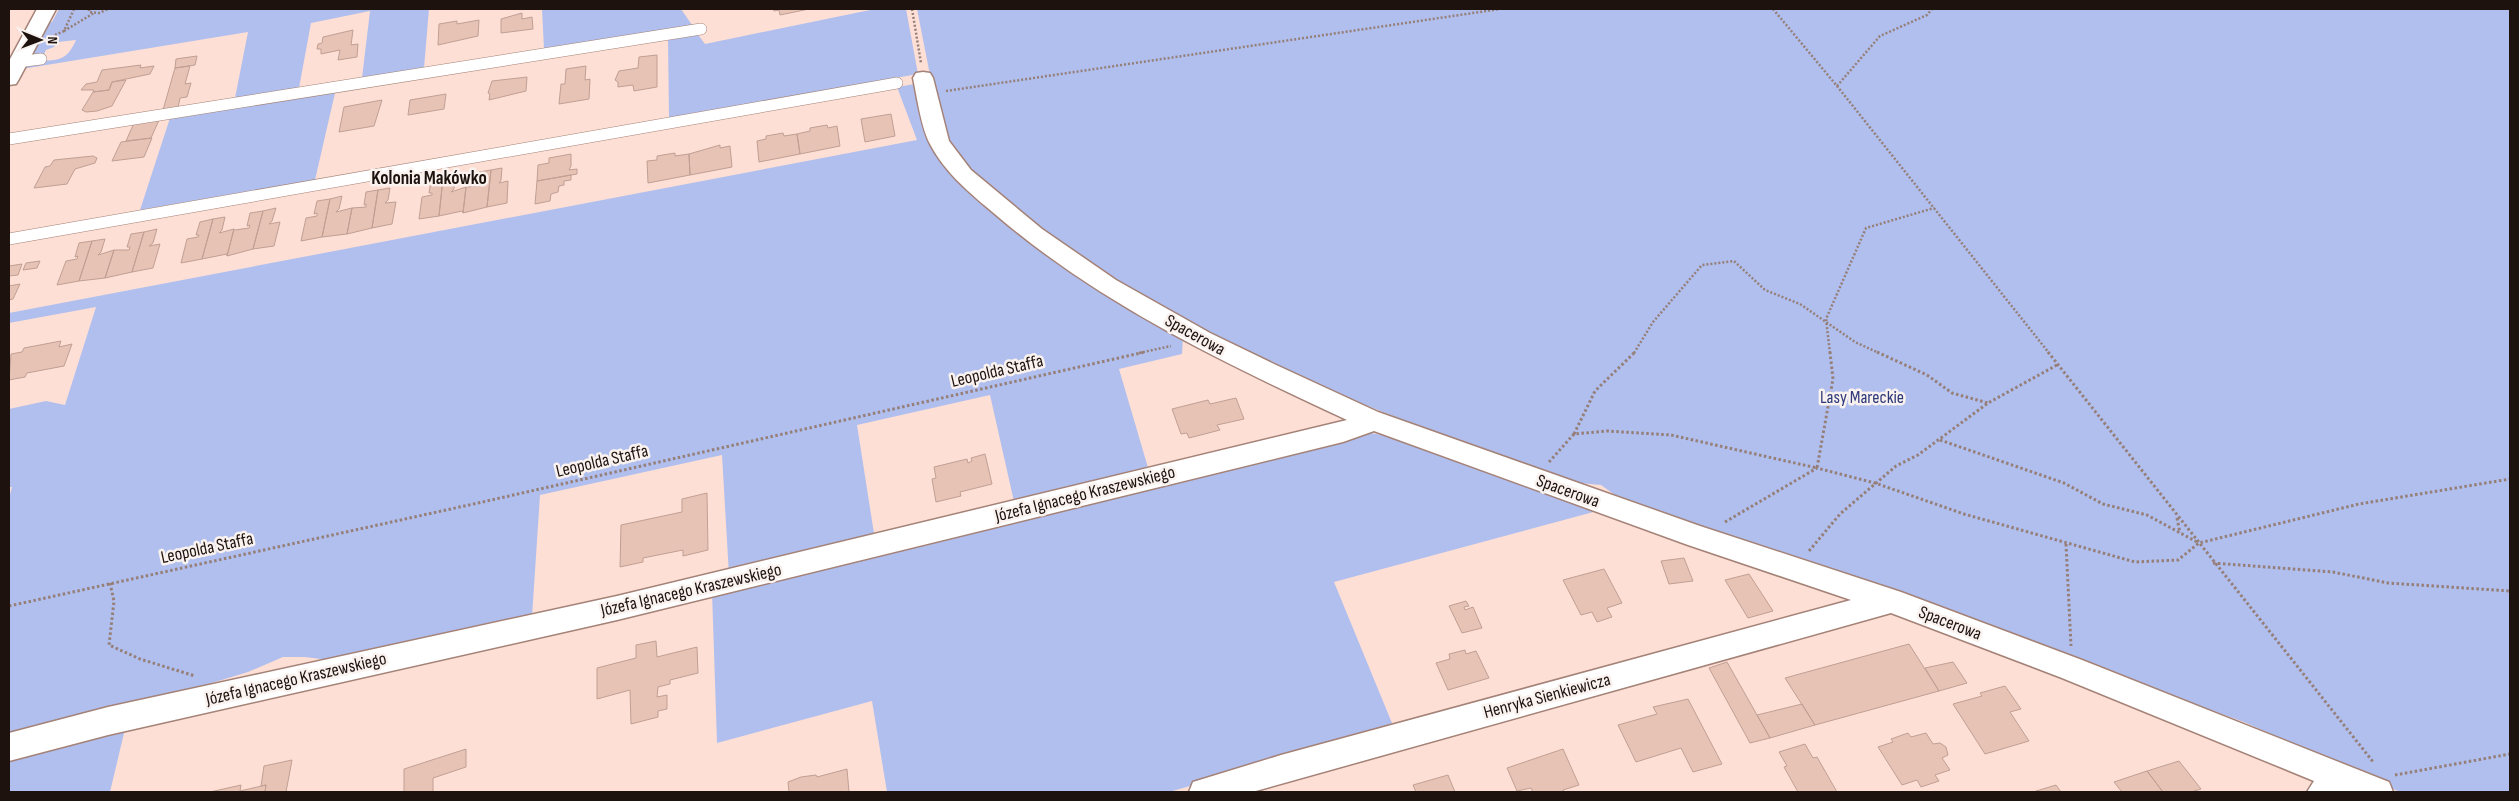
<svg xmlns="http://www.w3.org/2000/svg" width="2519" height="801" viewBox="0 0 2519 801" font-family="'Sofia Sans Condensed',sans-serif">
	<rect width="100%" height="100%" fill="#fddfd5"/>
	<path fill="#b1bfee" d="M59,9H429L424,68L362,78L370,11L311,23L299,88L235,98L248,32L22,69C45,51 62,73 76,40L58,42L54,47L46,50L44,54L35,55L33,52L46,23L52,22Z
		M542,9H681L692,25L544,49Z
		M875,9H906L918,74L669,118L668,37L696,32L705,44Z
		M917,9H2510V792H2400L2244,722L1622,500L1601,485L1557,481L1249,359L1093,270L981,184L941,131Z
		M921,83L938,151L1183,337L1182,354L1119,369L1149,471L1015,506L990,395L857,425L875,540L729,575L722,455L540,495L532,617L337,661L305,657H283L248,672L149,702L9,739V498L12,487H9V409L46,401L65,405L96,307L9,323V313L917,140L897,87Z
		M335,93L315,180L140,210L170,118Z
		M1365,432L1387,436L1597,511L1334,582L1394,728L1169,792H887L872,701L717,743L712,592Z
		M125,729L110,792H9V756Z"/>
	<path fill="#e7c3b6" stroke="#c19f93" d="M773,9H809L780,15L779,10L774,11Z
		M522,13V19L532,17L533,29L501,33V19Z
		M479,20L478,36L438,45L439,24L457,21V24Z
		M353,30L351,45L358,44L357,57L338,60L340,50L321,54V49H317L318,44L322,43L323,37Z
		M657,55V87L634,91L633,85L618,87V82L615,80L619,71L638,68L639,57Z
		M197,56L195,65L175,68L176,59Z
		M141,65L140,68L154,66L150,74L112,82L109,90L93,92L94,90H81L86,84L97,82L102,70Z
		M190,66L185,84L191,83L187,97L180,98L178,108L163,110L175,68Z
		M586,66L585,80L590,79L589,99L559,104L561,84H565L566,69Z
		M527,77L526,91L489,100L490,94L488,93L492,81Z
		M126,80L112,106L97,111L86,112L82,110L93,92L109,90L112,82Z
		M446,94L444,109L408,115L410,100Z
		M382,100L374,126L339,132L344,107Z
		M891,114L895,136L865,142L861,119Z
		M159,120L151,138L126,141L134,123Z
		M827,125L828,128L837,126L840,146L800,154L797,134L810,131V128Z
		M783,133L784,136L797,134L800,154L759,162L757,141L766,139V136Z
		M152,138L144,157L112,161L121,142Z
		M720,145V148L730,146L732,167L690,175L689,154Z
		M675,153V156L689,154L690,175L648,183L647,161L657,160V156Z
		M571,154V166L569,170L577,169V174L537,181L538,165L549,163V158Z
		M93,156L97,158L95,163L75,169L67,184L34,188L45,167L50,166L54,160Z
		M502,168L501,180L499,183L508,181L507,203L487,207L491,170Z
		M491,170L487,207L463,213L466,187L480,186V184H477L479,172Z
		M571,175V180L564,181V185L559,186L558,192L551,194L550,201L535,204L537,181Z
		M455,176L454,189L451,192L466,187L463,213L462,211L439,216L443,178Z
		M443,178L439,216L419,219L422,197L432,195V193H429L431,181Z
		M390,188L388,200L385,203L396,202L392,224L372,228L378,190Z
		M378,190L372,228L347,234L352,208L366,207V204L364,205L366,192Z
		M342,196L339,209L336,212L352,208L347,234L322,237L330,199Z
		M330,199L322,237L301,241L306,218L317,216V213L314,214L317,201Z
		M276,208L272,221L269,224L280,222L274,246L253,249L263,211Z
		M263,211L253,249L227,256L234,229L235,230L249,228L250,225L247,226L250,213Z
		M225,217L222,230L219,233L234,229L227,256V254L202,259L213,219Z
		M213,219L202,259L181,263L187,239L198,237L199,235H196L200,222Z
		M157,229L153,243L149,246L160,244L153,268L132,272L144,232Z
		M144,232L132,272L105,278L114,250H129L130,247H127L131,234Z
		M105,239L101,252L98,255L114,250L105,278L79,281L92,241Z
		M92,241L79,281L57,285L66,261L77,259L78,256L75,257L79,243Z
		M40,261L37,268L23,270L26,263Z
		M22,264L18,275L9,276V266Z
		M20,284L13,299L9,300V286Z
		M61,341L59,347L72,344L64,366L27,373L25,377L9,380L11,354L22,352L24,348Z
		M1236,398L1244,419L1217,425L1220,430L1189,438L1187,433L1181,434L1172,409L1208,400L1210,404Z
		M985,454L992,484L960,492L961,496L936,502L932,479L936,478L934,467L967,459L968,463L972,461L971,458Z
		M707,493L708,550L683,556V550L643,558V562L620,567L621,525L682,512V499Z
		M1684,558L1693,581L1669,584L1661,561Z
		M1604,569L1622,603L1607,608L1612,617L1597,622L1592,612L1581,615L1563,580Z
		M1749,574L1773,611L1748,618L1725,580Z
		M1466,601L1469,606L1464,607L1465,610L1473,607L1482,628L1462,633L1449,606Z
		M656,641L657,657L697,647L698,673L670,680V684L658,687L657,697L667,695V709L658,711V717L631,724L630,690L597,699V668L636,658V645Z
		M1909,644L1939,691L1815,725L1785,678Z
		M1465,650L1466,654L1476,651L1489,678L1448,690L1436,663L1450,659L1449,654Z
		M1727,662L1757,715L1770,738L1750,743L1709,668Z
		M1953,662L1967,683L1939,691L1925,668Z
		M2005,686L2021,709L2010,712L2029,741L1985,754L1953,704L1982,696L1980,693Z
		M1688,699L1722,764L1693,772L1681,748L1636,762L1618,725L1657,714L1653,707Z
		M1802,704L1815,725L1770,738L1757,715Z
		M1908,733L1911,737L1926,733L1933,744L1940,743L1946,747L1948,755L1942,758L1950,770L1935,775L1939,781L1921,787L1917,780L1902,785L1878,747L1893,742L1891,739Z
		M1805,744L1813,758L1817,757L1837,792H1798L1784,767L1787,766L1779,752Z
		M466,749V767L433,778V792H404V769Z
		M1563,749L1579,785L1563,790L1564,792H1533L1531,788L1517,791L1507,768Z
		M292,760L286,792H265L266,785L261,786L264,766Z
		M2179,761L2201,789L2191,792H2163L2147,771Z
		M847,769L849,792H789L788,782L801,777L816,775L817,777Z
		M2147,771L2163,792H2122L2114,782Z
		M1448,775L1455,792H1416L1413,785Z
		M241,785L240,791L266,785L265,792H210Z
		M2056,785L2061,792H2033Z"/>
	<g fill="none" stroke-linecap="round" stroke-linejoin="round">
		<defs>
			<path id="lane" d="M17,62L41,59
				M9,139L701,29
				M9,239L897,83"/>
			<path id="street" d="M37,9H56L19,79L16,84L9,85V61Z
				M923,72L930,73L933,78L949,141L971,170L1042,229L1116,280L1210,333L1274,364L1378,412L1700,526L1901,592L2082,660L2389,782L2393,792H2307L2314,781L2062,678L1891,613L1252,792H1189L1193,782L1281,755L1851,600L1688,545L1374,431L1343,442L617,620L108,735L9,761V733L108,707L617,596L1347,420C1224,363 1100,304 996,215C971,194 945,173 930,144C921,127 917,97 913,78L916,73Z"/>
		</defs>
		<use href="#lane" stroke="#a48277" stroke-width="12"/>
		<use href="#street" stroke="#a48277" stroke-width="3"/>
		<path stroke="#957f78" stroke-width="2.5" stroke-dasharray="2 2" stroke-linecap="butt" d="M89,9V12L99,13L108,9
			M912,9L921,63
			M1773,9L1837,86L2049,353
			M64,31L94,13
			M55,35L64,31L74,9
			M1837,86L1880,36L1927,15L1932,9
			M946,91L1500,9
			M1139,353L1171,346
			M1634,353L1653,322L1702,265L1734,261L1765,290L1800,304L1855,342L1879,353
			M1830,353L1826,319L1866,228L1934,208"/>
		<path stroke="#957f78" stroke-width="3" stroke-dasharray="2.5 2.5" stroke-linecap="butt" d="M1877,352L1927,375L1952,393L1988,403
			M2048,352L2374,763
			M1574,434L1595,391L1635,352
			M1940,440L2064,483L2103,504L2147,515L2197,542
			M1549,462L1574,434L1607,431L1671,435L1817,468L1833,379L1830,352
			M2177,518L2180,533
			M1725,522L1817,468L1875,483L1964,514L2135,562L2178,560L2199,543L2359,504L2510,479
			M2066,544L2071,646
			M1809,551L1840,514L1896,466L1918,455L1988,403L2057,365
			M2213,563L2333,572L2388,583L2510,591
			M110,583L114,601L109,645L140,659L195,676
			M9,606L478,503L1145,352
			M2395,775L2510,754"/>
		<use href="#lane" stroke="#fff" stroke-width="11"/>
		<use href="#street" fill="#fff" fill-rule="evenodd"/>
	</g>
	<g text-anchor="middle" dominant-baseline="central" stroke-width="5" stroke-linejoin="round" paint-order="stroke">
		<g font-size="18" fill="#1e120e" stroke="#f9f2ef">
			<text transform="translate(1195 335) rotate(29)">Spacerowa</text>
			<text transform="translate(997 371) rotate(-13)">Leopolda Staffa</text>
			<text transform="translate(602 461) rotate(-13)">Leopolda Staffa</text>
			<text transform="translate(1568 491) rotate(20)">Spacerowa</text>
			<text transform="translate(1085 494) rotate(-14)">Józefa Ignacego Kraszewskiego</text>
			<text transform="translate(207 548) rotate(-12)">Leopolda Staffa</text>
			<text transform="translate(691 590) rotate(-13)">Józefa Ignacego Kraszewskiego</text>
			<text transform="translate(1950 623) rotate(21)">Spacerowa</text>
			<text transform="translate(296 679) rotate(-13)">Józefa Ignacego Kraszewskiego</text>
			<text transform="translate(1547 696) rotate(-15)">Henryka Sienkiewicza</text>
		</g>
		<g font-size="18" fill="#2d3979" stroke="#f9f2ef">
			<text x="1862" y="397">Lasy Mareckie</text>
		</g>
		<g font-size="19" font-weight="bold" fill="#1e120e" stroke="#f9f2ef">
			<text x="429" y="178">Kolonia Makówko</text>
		</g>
	</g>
	<rect width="2519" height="801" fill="none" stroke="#1e120e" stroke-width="20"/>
	<g transform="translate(40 40) rotate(91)" stroke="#f9f2ef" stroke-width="4" paint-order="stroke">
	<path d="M0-4L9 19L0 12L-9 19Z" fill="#1e120e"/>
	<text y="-8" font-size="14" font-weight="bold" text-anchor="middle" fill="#1e120e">N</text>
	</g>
</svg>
